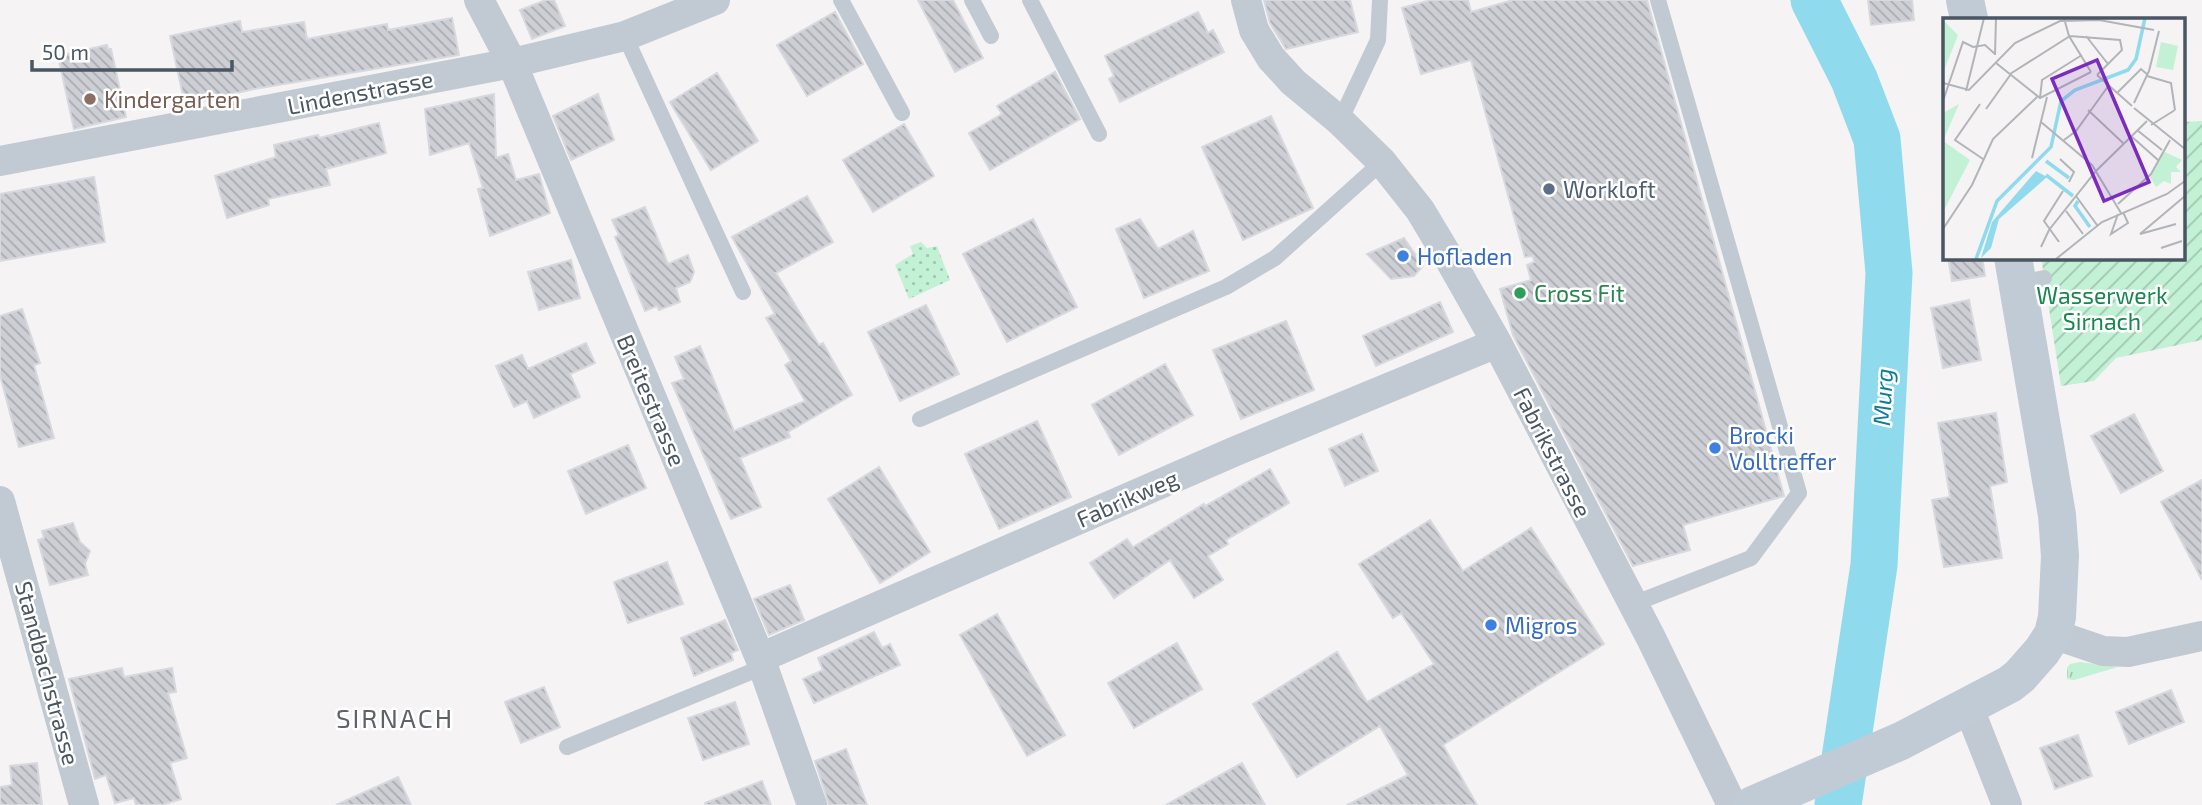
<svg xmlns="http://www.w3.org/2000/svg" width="2202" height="805" viewBox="0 0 2202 805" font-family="'Exo 2',sans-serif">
	<defs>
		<pattern id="grass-tufts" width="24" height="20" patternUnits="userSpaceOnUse" patternTransform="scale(1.75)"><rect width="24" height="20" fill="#c3f1d5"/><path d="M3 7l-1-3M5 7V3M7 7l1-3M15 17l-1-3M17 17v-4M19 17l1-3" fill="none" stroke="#a0c6b0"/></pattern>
		<pattern id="park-dots" width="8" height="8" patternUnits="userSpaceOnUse" patternTransform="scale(1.75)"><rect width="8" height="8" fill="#c3f1d5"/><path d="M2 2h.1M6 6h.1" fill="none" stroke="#a0c6b0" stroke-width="1.8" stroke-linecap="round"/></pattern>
		<pattern id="garden-furrows" width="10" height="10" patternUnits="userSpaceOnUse" patternTransform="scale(1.75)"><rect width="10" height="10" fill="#c3f1d5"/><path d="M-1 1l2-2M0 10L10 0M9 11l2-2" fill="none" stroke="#a0c6b0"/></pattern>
		<pattern id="building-back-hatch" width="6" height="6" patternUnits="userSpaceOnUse" patternTransform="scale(1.75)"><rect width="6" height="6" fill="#cdcfd5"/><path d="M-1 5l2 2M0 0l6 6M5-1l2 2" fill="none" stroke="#a8abb0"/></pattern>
	</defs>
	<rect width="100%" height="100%" fill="#f5f3f3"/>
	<path fill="url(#grass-tufts)" d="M2080,662L2118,667L2074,680L2067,679V668L2070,664Z"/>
	<path fill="url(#park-dots)" d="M921,242L927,248L937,246L950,280L909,299L895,265L913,254L910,246Z"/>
	<path fill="url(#garden-furrows)" d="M2202,121V340L2116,358L2094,381L2061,386L2041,257H2183V122Z"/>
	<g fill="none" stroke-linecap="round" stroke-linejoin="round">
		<path stroke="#90daee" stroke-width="47" d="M1814,0L1854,79L1877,139L1889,273L1874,565L1838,805"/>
	</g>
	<path fill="url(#building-back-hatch)" stroke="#d7d9de" stroke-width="2" d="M546,0H554L565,26L532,39L520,10Z
		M918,0H953L983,58L955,72Z
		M1264,0H1350L1358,32L1286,49L1270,23Z
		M1431,0H1468L1471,12L1513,0H1647L1784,496L1683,525L1690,550L1633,566L1513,335L1500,289L1531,280L1527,265L1534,262L1533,256L1525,257L1471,60L1421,74L1402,8Z
		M1868,0H1912L1914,20L1871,25Z
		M835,12L863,64L807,96L777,45Z
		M1198,12L1208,33L1213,30L1224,52L1120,102L1109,79L1114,76L1105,56Z
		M452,18L459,55L254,89L185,105L170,36L240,21L242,32L304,22L307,39L387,24L388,30Z
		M107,45L108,49H111L126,117L74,129L58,56Z
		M1055,72L1080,119L990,170L969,133L1002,114L997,106Z
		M717,73L758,141L711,170L670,102Z
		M494,94L496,158L508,154L516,180L539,174L550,213L490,236L478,189L483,188L469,143L430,155L425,109Z
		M598,94L614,140L571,160L553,116Z
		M1271,116L1313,208L1243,240L1202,147Z
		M379,123L386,153L326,169L330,185L268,199L269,205L227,218L215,176L276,157L274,145L318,135L319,138Z
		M904,124L934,176L873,212L843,160Z
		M94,177L105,242L0,261V194Z
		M807,196L833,242L776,273L819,345L823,343L852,395L788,432L790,437L740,458L761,507L731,519L672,383L684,379L675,357L700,346L734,431L805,401L785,365L791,361L766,318L775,314L732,237Z
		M645,207L668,264L688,255L694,272L690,282L676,288L680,302L659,310L657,306L645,311L615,237L619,235L612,220Z
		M1033,219L1077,307L1007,342L963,254Z
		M1140,219L1158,249L1193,231L1209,271L1144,298L1116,229Z
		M1404,238L1423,266L1414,276L1391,279L1367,254Z
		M1948,257H1982L1985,276L1952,281Z
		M571,260L580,298L539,310L528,272Z
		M1969,300L1981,360L1943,368L1931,308Z
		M1440,302L1453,332L1376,366L1363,336Z
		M926,305L959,374L900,401L868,332Z
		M22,309L40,363L34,365L54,438L19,447L0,375V316Z
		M1286,321L1314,390L1241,419L1213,350Z
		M586,343L595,363L570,374L580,397L534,418L527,401L514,407L496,366L522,355L528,369Z
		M1165,364L1193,415L1119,455L1092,405Z
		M1996,413L2007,482L1990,486L2002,558L1944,567L1932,500L1950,497L1938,423Z
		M2134,414L2163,471L2121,493L2091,436Z
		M1037,421L1071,497L999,529L965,454Z
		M1362,434L1378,471L1345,486L1329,449Z
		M628,445L646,488L586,514L568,471Z
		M879,467L930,552L880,583L828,499Z
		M1270,469L1289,503L1226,540L1228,544L1208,556L1223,580L1194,598L1170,560L1114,598L1090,563L1127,539L1133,547L1204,504L1205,506Z
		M2202,480V580L2161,502Z
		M1430,520L1463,571L1531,528L1604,644L1443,745L1477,805H1347L1408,775L1380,726L1297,777L1253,704L1337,652L1367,702L1434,664L1401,613L1393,618L1359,564Z
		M73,523L80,542L90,551L85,564L88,575L50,585L38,540L44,538L42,531Z
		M667,562L683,604L628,623L614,582Z
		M790,585L804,620L769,635L754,599Z
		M997,614L1065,735L1027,756L960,635Z
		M725,620L738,650L731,653L733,660L694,676L681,638Z
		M874,632L882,648L890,644L900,665L814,703L803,679L823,670L818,658Z
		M1177,643L1202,689L1134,728L1108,683Z
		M122,668L124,677L172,668L176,692L168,693L187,758L170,763L181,799L162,805H136L134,798L115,803L106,775L95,779L69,679Z
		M544,687L560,727L521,743L505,702Z
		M2171,690L2184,722L2129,744L2116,712Z
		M735,702L749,744L703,760L688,718Z
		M2078,735L2092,776L2055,789L2040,748Z
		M846,749L867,805H829L815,761Z
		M37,763L42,805H0V787L12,785L10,766Z
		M1242,763L1265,805H1166Z
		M398,777L411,805H336Z
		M762,781L771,805H706L705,803Z"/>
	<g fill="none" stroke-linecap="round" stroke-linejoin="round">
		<path stroke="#c1cad2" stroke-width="16" d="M841,0L902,113
			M972,0L991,36
			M1030,0L1099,134
			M625,36L743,292
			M1340,121L1378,40L1380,0
			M2018,284L2044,278
			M920,419L1226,287L1275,258L1382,162
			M1633,604L1751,558L1799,493L1658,0
			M567,747L763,667"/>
		<path stroke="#c1cad2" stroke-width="30" d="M479,0L512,63L760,658L812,805
			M1246,0L1254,30L1271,58L1293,82L1340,121L1382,162L1420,210L1450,260L1497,343L1651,638L1732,805
			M0,161L512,63L625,36L715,0
			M0,501L84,805
			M2053,634L2103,651L2128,652L2202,636
			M760,658L1238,450L1497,343
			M1968,706L2007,805"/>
		<path stroke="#c1cbd6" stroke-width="38" d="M1965,0L1969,19
			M1753,805L1901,741L2010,684L2020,676L2042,651L2053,634L2057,617L2060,556L2057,515L2013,257"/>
	</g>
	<circle fill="#8d6e63" stroke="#fff" stroke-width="2.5" cx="90" cy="99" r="7"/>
	<circle fill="#5c6f8a" stroke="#fff" stroke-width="2.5" cx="1549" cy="189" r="7"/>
	<g fill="#3f7fe0" stroke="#fff" stroke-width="2.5">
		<circle cx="1403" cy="256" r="7"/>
		<circle cx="1715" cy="448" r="7"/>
		<circle cx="1491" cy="625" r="7"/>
	</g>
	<circle fill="#2e9e5b" stroke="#fff" stroke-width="2.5" cx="1520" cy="293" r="7"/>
	<g text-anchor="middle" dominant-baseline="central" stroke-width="5" stroke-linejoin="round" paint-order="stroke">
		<g font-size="23" fill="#4a5661" stroke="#fff">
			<text transform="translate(360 92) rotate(-11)">Lindenstrasse</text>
			<text transform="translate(652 400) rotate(67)">Breitestrasse</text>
			<text transform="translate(1553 452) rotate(63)">Fabrikstrasse</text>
			<text transform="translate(1127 498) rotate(-24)">Fabrikweg</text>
			<text transform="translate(48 673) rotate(75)">Standbachstrasse</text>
		</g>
		<g font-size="23" fill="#785e54" stroke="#fff" text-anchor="start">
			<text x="104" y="99">Kindergarten</text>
		</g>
		<g font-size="23" fill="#4e5e75" stroke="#fff" text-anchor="start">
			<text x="1563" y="189">Workloft</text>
		</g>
		<g font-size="23" fill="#366cbe" stroke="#fff" text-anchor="start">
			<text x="1417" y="256">Hofladen</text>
			<text x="1729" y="435">Brocki<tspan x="1729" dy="26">Volltreffer</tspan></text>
			<text x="1505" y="625">Migros</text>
		</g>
		<g font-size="23" fill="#27864d" stroke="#fff" text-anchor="start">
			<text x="1534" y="293">Cross Fit</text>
		</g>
		<g font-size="23" fill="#17864f" stroke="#fff">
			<text x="2102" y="295">Wasserwerk<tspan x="2102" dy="26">Sirnach</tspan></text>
		</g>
		<g font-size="24" font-style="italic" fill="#0c7c9b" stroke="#fff">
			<text transform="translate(1882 397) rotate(-87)">Murg</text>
		</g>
		<g font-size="26" letter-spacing="2" fill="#5f6368" stroke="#fff">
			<text x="395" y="717">SIRNACH</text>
		</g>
	</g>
	<g transform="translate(1943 18)">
		<rect width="242" height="242" fill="#f5f3f3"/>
		<path d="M0,2L15,17L0,55ZM16,86L0,123L27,142L0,194V95Z" fill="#c3f1d5"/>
		<path d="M220,133L239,142L233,149L238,154H228V166L221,163L213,169L207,159Z" fill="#c3f1d5"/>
		<path d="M218,24L235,28L230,52L213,49Z" fill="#c3f1d5"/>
		<path d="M93,153L104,159L56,201L48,230L38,240L49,204Z" fill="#90daee"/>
		<path fill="none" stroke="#90daee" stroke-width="3.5" d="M103,143L126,160M103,157L130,178M135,183L132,188L147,209M33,241L54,183L108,129L118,83L132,72L185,52L193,41L202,0"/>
		<path fill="none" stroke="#b1b4b9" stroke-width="2" d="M121,0L126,18L148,54M143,18L165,46M52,37L53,0M53,45L97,80L148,54M67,56L127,18L177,22L179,32L154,57M154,57L189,88M204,58L228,65L232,92M0,65L26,72L72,25L117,3L156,2L211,12M23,73L41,0M174,75L198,51L205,57M97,80L99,62L139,37M0,83L20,24L30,29L42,27L52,36M191,85L206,53L216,13M37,86L12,122L40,141M191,90L242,131M43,91L68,56M145,92L180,125M98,104L149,147L178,195M208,107L232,92M194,112L219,132M188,118L215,142M121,122L133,113L166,67M89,140L104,79M117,141L131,154L126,164M133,178L154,207M175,186L208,156L227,122M123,193L140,216M175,196L168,216L185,205L180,194M233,206L197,216L242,178M0,211L29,167L50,121L94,79M116,224L101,203L120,173M98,229L106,212L153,153L204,103M218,230L239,223M113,241L159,204L224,176L242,163"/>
		<path fill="#7b2cbf" fill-opacity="0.15" stroke="#7b2cbf" stroke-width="3.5" d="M154,42L206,164L161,183L109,61Z"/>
		<rect width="242" height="242" fill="none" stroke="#4a5661" stroke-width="3.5"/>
	</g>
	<path d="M32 60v10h200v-10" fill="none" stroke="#4a5661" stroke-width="3.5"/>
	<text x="42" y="60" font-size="21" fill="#4a5661" stroke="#ffffff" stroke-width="5" paint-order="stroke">50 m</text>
</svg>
